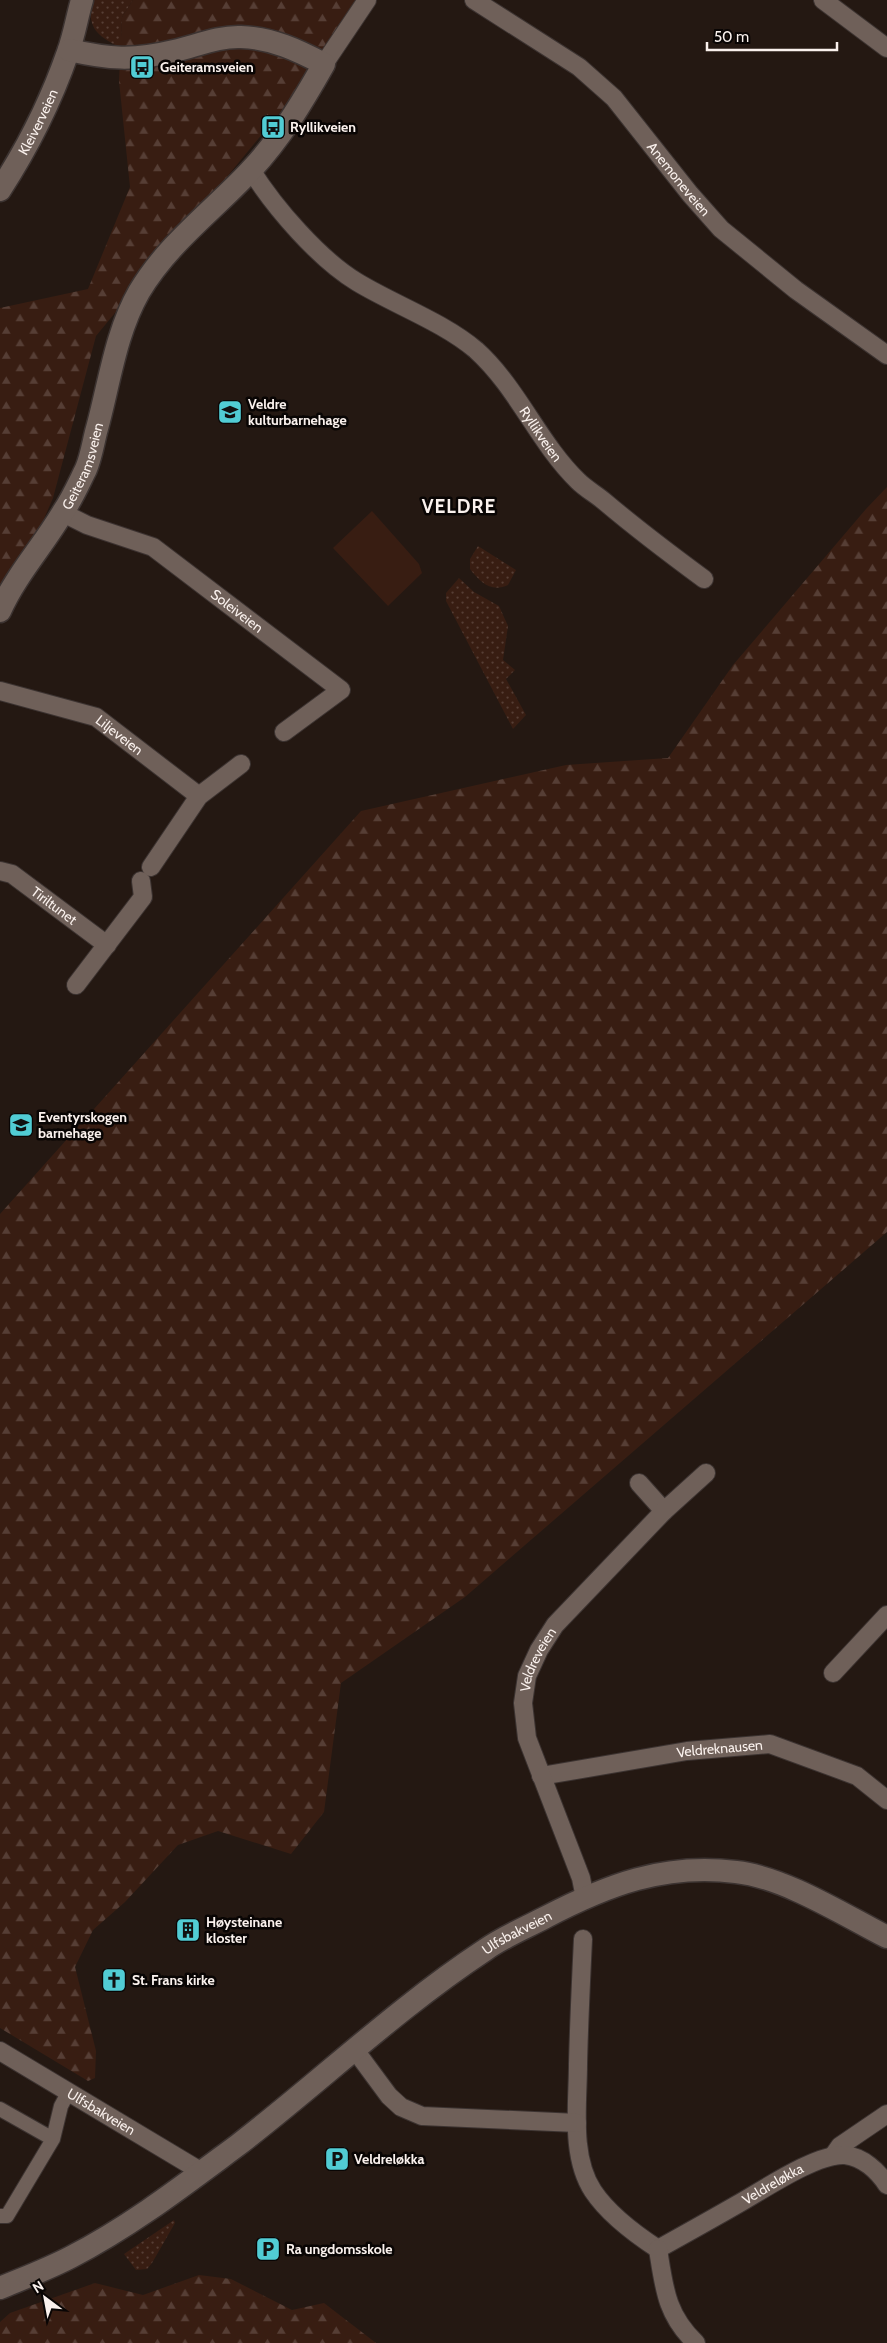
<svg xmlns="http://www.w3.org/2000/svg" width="887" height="2343" viewBox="0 0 887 2343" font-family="Cabin,sans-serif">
	<defs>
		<pattern id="grass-dots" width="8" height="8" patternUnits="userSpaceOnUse" patternTransform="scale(1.25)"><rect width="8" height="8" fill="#381d12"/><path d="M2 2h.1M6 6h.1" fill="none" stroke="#563e35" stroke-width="1.8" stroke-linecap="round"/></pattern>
		<pattern id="forest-firs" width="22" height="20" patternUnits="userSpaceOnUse" patternTransform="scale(1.25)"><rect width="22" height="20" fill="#381d12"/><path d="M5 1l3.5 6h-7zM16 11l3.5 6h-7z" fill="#563e35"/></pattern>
	</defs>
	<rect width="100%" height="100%" fill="#241812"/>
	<path fill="url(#grass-dots)" d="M91,0H133L122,17L121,48C96,35 88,29 91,0Z
		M478,546L516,570L508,585C491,593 480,582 470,569V559Z
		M459,578L474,592L499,606L508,626L503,660L515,670L506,679L526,715L513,729L446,601V593Z
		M174,2220L175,2223L152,2263L147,2269L136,2270L124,2254Z"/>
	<path fill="url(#forest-firs)" d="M133,0H360L323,60L96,336L53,498L0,620V308L88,289L130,187L119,81L122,17Z
		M887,487V1232L465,1597L341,1683L324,1812L291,1854L218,1831L178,1845L125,1902L93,1930L75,1967L96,2051L95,2078L88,2081L0,2028V1214L361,811L566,765L668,758L733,665L866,509Z
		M199,2275L231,2279L292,2310L324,2303L376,2343H0V2322L10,2313L95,2283L143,2295Z"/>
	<path fill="#381d12" d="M372,511L419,564L422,573L388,606L333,548Z"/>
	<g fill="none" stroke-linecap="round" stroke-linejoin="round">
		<defs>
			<path id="pedestrian" d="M0,2109L53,2139
				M0,2216H7L53,2139L61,2106L68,2093"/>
			<g id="minor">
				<path id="s1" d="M474,0L579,67L614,98L690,194L721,229L796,290L887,355"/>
				<path d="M823,0L887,48"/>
				<path d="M324,64L367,0"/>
				<path id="s2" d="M251,170C275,208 319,259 357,282C395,305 443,322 476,350C518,388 538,442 578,481C586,489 597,495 605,502C637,529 670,554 704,579"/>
				<path id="s3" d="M63,513L87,525L153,547L341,690L284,732"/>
				<path id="s4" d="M0,691L96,717L199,796"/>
				<path d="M151,867L199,796L241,764"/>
				<path id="s5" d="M0,871L12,874L107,945"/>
				<path d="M76,985L143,897L141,881"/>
				<path d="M639,1483L664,1511"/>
				<path d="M833,1673L887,1615"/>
				<path id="s6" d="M541,1776L687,1751L770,1744L857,1776L887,1800"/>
				<path id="s7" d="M585,1898L581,1878L527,1738L523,1703L527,1676L539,1650L555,1625L664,1511L706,1473"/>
				<path d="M583,1939C581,1980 579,2022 578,2064C578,2104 570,2156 593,2191C609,2215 635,2234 658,2249"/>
				<path d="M355,2050L389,2096L401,2107L422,2116L577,2123"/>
				<path id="s8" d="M0,2051L202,2172"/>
				<path d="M833,2156L840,2146L887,2114"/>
				<path id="s9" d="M658,2249C685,2234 712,2219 738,2204C763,2190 817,2153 845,2155C863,2157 878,2171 887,2185"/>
				<path d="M658,2249C664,2287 666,2315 696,2343"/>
			</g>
			<g id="tertiary">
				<path id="s10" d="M0,190C28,147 51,101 68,52C74,36 77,17 82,0"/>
				<path id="s11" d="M0,611C16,575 43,546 63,512C72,499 79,483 86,469C91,457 93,444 96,432C109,386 115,334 139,292C168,243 214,210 251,170C281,138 303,101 324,64C297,50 272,38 241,37C219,36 196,46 174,51C133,61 109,59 69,50"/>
				<path id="s12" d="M0,2288C24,2278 48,2269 71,2257C131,2226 184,2185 238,2145C321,2081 397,2008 485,1950C503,1937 525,1928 544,1918C607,1885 664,1863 736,1872C784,1877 844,1915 887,1937"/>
			</g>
		</defs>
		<use href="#pedestrian" stroke="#3c3331" stroke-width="16"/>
		<use href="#minor" stroke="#3c3331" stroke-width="20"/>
		<use href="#tertiary" stroke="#3c3331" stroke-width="25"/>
		<use href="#pedestrian" stroke="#6f6059" stroke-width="14"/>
		<use href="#minor" stroke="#6f6059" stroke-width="18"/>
		<use href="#tertiary" stroke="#6f6059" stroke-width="22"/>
	</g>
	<defs>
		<symbol id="bus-square" viewBox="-11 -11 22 22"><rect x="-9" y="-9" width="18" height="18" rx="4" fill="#51ccd4" stroke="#090504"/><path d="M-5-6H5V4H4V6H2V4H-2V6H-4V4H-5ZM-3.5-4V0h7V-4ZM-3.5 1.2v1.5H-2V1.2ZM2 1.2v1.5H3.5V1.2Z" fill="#111"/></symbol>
		<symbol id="school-square" viewBox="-11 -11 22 22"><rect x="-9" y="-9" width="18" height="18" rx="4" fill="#51ccd4" stroke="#090504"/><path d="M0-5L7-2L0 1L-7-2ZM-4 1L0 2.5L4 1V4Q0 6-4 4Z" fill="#111"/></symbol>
		<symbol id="building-square" viewBox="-11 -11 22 22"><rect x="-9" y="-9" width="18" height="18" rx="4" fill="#51ccd4" stroke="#090504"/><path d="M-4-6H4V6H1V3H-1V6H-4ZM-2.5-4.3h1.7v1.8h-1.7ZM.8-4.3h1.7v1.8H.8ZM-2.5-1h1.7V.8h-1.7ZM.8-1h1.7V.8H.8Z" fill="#111"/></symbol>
		<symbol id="church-square" viewBox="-11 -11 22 22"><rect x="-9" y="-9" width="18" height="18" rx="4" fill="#51ccd4" stroke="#090504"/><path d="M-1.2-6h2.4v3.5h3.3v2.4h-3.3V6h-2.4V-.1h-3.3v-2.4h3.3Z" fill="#111"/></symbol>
		<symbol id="parking-square" viewBox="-11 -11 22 22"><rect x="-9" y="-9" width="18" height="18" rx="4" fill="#51ccd4" stroke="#090504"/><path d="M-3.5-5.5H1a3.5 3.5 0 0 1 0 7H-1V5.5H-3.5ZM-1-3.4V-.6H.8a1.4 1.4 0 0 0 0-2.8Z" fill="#111"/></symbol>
	</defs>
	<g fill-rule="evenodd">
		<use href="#bus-square" x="128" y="53" width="28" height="28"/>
		<use href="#bus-square" x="259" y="113" width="28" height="28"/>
		<use href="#school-square" x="216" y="398" width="28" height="28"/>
		<use href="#school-square" x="7" y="1111" width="28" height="28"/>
		<use href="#building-square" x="174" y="1916" width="28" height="28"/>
		<use href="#church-square" x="100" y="1966" width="28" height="28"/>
		<use href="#parking-square" x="323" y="2145" width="28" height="28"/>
		<use href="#parking-square" x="254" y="2235" width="28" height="28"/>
	</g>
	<g text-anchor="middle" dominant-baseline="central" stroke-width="5" stroke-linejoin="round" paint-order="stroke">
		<g font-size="14" font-weight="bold" fill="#faf1ed" stroke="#090504" text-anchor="start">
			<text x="160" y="67">Geiteramsveien</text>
			<text x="290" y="127">Ryllikveien</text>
			<text x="248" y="404">Veldre<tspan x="248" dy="16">kulturbarnehage</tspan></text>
			<text x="38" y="1117">Eventyrskogen<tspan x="38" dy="16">barnehage</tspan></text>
			<text x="206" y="1922">Høysteinane<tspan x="206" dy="16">kloster</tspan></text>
			<text x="132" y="1980">St. Frans kirke</text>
			<text x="354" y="2159">Veldreløkka</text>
			<text x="286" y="2249">Ra ungdomsskole</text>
		</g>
		<g font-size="14" fill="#faf1ed" stroke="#090504">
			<text stroke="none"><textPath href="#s10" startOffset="78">Kleiverveien</textPath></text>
			<text stroke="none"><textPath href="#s1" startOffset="275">Anemoneveien</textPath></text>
			<text stroke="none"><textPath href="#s2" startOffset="399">Ryllikveien</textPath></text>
			<text stroke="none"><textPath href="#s11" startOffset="168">Geiteramsveien</textPath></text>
			<text stroke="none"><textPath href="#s3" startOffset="202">Soleiveien</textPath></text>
			<text stroke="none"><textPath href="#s4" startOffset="129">Liljeveien</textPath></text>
			<text stroke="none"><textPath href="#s5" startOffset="65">Tiriltunet</textPath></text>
			<text stroke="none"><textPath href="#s7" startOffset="252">Veldreveien</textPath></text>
			<text stroke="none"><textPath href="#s6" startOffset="181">Veldreknausen</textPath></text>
			<text stroke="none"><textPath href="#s12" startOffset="630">Ulfsbakveien</textPath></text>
			<text stroke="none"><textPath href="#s8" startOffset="118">Ulfsbakveien</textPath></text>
			<text stroke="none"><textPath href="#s9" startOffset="132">Veldreløkka</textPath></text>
		</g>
		<g font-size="19" font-weight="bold" letter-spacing="1" fill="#faf1ed" stroke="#090504">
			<text x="459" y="506">VELDRE</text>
		</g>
	</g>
	<g transform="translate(45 2298) rotate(328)" stroke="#090504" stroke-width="4" paint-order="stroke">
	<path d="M0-4L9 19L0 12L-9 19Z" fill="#faf1ed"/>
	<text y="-8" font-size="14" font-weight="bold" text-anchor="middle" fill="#faf1ed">N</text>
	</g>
	<path d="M707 42v8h130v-8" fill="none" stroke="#faf1ed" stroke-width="2.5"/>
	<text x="714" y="42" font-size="15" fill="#faf1ed" stroke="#090504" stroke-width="4" paint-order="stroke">50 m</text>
</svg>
